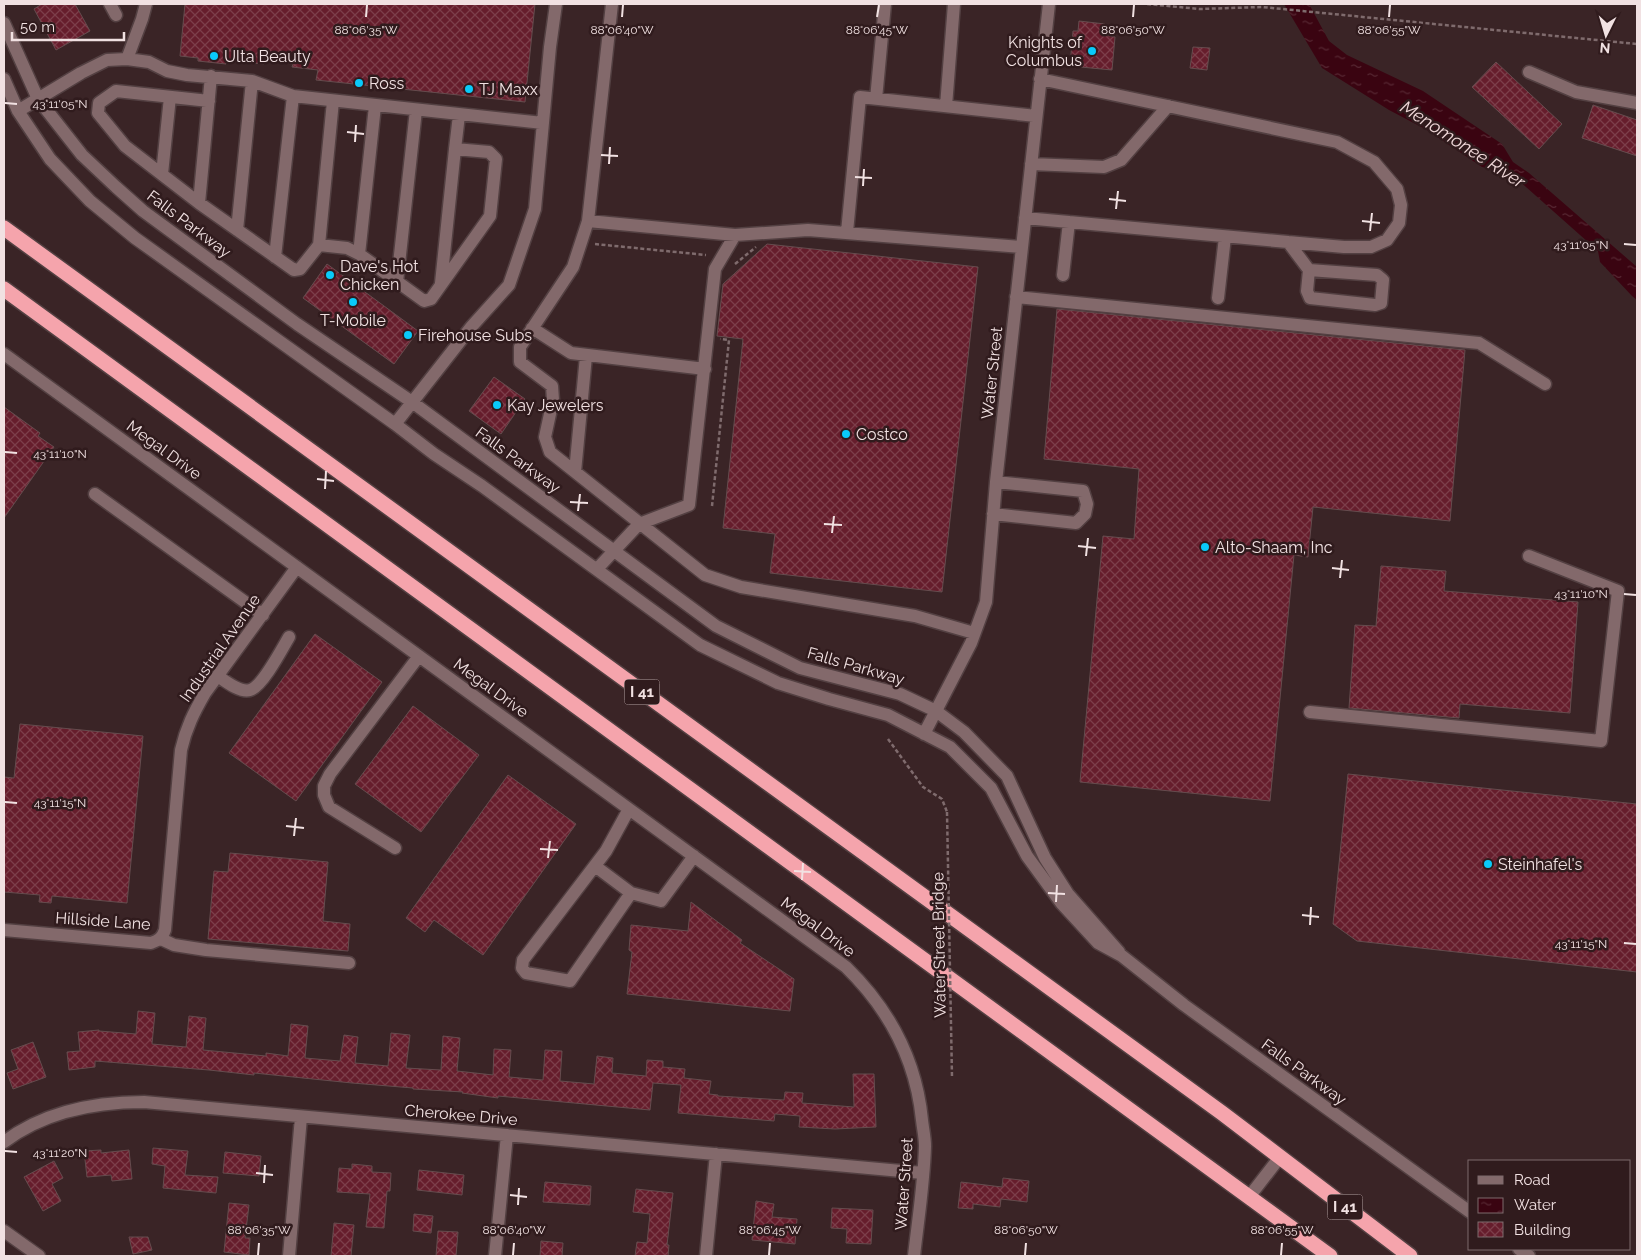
<svg xmlns="http://www.w3.org/2000/svg" width="1641" height="1260" viewBox="0 0 1641 1260" font-family="Raleway,sans-serif">
	<defs>
		<pattern id="water-ripples" width="26" height="14" patternUnits="userSpaceOnUse" patternTransform="scale(1.25)"><rect width="26" height="14" fill="#3a0411"/><path d="M2 4q2-2 4 0t4 0M15 11q2-2 4 0t4 0" fill="none" stroke="#572833"/></pattern>
		<pattern id="building-cross-hatch" width="8" height="8" patternUnits="userSpaceOnUse" patternTransform="scale(1.25)"><rect width="8" height="8" fill="#661d2c"/><path d="M0 0l8 8M0 8l8-8" fill="none" stroke="#7c3e4a"/></pattern>
	</defs>
	<rect width="100%" height="100%" fill="#3a2426"/>
	<path fill="url(#water-ripples)" d="M1284,4H1309L1329,41L1347,55L1423,91L1502,144L1513,162L1529,173L1637,267V300L1632,296L1600,262L1598,251L1518,180L1498,171L1482,167L1427,130L1389,110L1322,68Z"/>
	<path fill="url(#building-cross-hatch)" stroke="#654c4e" d="M42,4H75L90,31L56,50L34,9Z
		M185,4H535L525,102L316,80L318,70L292,67L293,64L264,61V64L226,61V64L198,61V58L180,56Z
		M1079,21L1105,24L1104,35L1115,37L1112,70L1070,66L1073,31H1078Z
		M1193,47L1210,48L1207,70L1190,68Z
		M1496,62L1562,124L1539,149L1472,87Z
		M1593,105L1637,120V156L1582,138Z
		M767,244L978,267L942,592L770,573L775,534L723,528L743,339L717,336L723,284Z
		M327,264L418,331L394,364L303,298Z
		M1057,309L1465,350L1450,521L1313,507L1308,557L1294,555L1270,801L1080,782L1103,536L1134,539L1139,469L1044,459Z
		M494,377L525,399L501,434L469,411Z
		M4,407L40,433L38,436L54,447L4,518Z
		M1381,566L1446,571L1444,591L1578,602L1570,713L1460,704L1459,718L1349,708L1355,625L1376,626Z
		M315,634L382,682L296,801L229,753Z
		M413,706L479,755L421,832L355,784Z
		M20,724L143,736L127,903L52,896L51,903L39,902L40,895L4,892V777L14,778Z
		M1348,774L1637,804V972L1357,941L1333,924Z
		M508,775L576,824L483,955L434,920L425,932L406,918Z
		M230,853L328,862L323,921L350,924L348,951L208,939L214,871L228,872Z
		M691,902L742,940L740,943L794,979L790,1011L627,994L632,952L629,950L631,925L688,931Z
		M138,1011L155,1013L152,1044L186,1047L189,1016L206,1018L203,1050L266,1056V1053L288,1056L291,1024L308,1026L305,1058L340,1061L344,1035L358,1037L355,1063L388,1066L391,1033L410,1035L406,1068L441,1070L443,1036L460,1038L457,1071L493,1075L494,1049L511,1050L509,1077L543,1080L545,1050L562,1051L560,1081L594,1084L597,1056L613,1058L612,1073L646,1076L647,1060L663,1061V1067L685,1069L684,1078L711,1081L709,1094L718,1095V1096L784,1100L785,1092L803,1093L802,1103L854,1107L853,1074H874L876,1127L835,1129L799,1127L800,1116L775,1114L774,1121L678,1113L681,1085L653,1083L650,1110L498,1096V1098L462,1093L463,1092L413,1089V1088L352,1083L254,1073V1075L209,1070L95,1061V1067L69,1070L67,1052L80,1051L78,1032L99,1030V1031L136,1034Z
		M33,1042L46,1077L13,1089L7,1073L18,1069L11,1050Z
		M153,1148L188,1151L185,1175L218,1177L216,1193L163,1188L165,1166L152,1164Z
		M101,1150V1153L129,1150L132,1179L112,1181L111,1175L87,1177L84,1151Z
		M225,1152L261,1156L259,1176L223,1173Z
		M54,1161L63,1178L52,1184L61,1201L43,1211L24,1177Z
		M352,1164L372,1166V1172L391,1173L390,1191H387L384,1228L366,1227L370,1194L337,1192L339,1168L352,1169Z
		M419,1170L464,1175L462,1195L417,1190Z
		M1003,1178L1029,1181L1027,1202L1001,1199L1000,1207L973,1204V1209L958,1208L961,1182L1002,1187Z
		M545,1182L591,1186L590,1205L543,1202Z
		M636,1189L673,1193L667,1245H669L668,1256H635L637,1242L647,1243L650,1214L633,1212Z
		M756,1201L774,1204L772,1217L797,1219L795,1244L752,1240Z
		M229,1203L249,1205L245,1238H250L249,1255L224,1252Z
		M832,1208L873,1210L871,1244L846,1243L847,1229L831,1228Z
		M414,1214L433,1216L431,1233L413,1231Z
		M334,1223L354,1225L351,1256H331Z
		M438,1231L458,1232L456,1256H436Z
		M129,1237H148L152,1250L133,1254Z
		M541,1241L563,1243L562,1256H540Z"/>
	<g fill="none" stroke-linecap="round" stroke-linejoin="round">
		<defs>
			<path id="minor" d="M110,4L116,15
				M612,4L588,221L573,267L520,347V362L552,386L553,400L545,437L550,452L705,575L741,587L915,616L974,633
				M4,23L38,99L82,155L116,187L143,211L297,324L412,402L716,626L800,668L900,694L936,711L964,732L1007,776L1045,858L1068,894L1119,952
				M127,59L142,19L146,4
				M1529,72L1576,92L1637,103
				M4,79L18,111L50,159L90,201L135,238L395,424L434,454L482,486L700,645L778,683L829,699L888,715L950,747L991,788L1027,856L1062,904L1098,943L1122,956L1184,1005L1470,1212
				M1040,79L1337,142L1374,162L1397,189L1401,205L1399,223L1387,240L1371,247H1344L1288,242
				M876,99L885,4
				M209,101L116,91L99,103L98,113L125,146L199,203L211,76
				M946,106L954,4
				M18,111L81,73L107,60L127,59L149,62L167,71L187,75L252,81L293,96L543,123
				M1031,164L1104,167L1121,160L1168,106
				M162,174L170,97
				M199,203L294,270L300,269L319,245L347,248L359,254L424,301L431,299L490,216L496,159L489,152L455,149L459,115
				M1025,218L1288,242L1309,270L1307,291L1310,298L1375,305L1381,303L1383,280L1377,275L1309,270
				M588,221L735,235L808,230L1022,247
				M237,230L252,81
				M847,232L860,97L1036,116
				M319,245L333,101
				M359,254L375,106
				M275,257L293,96
				M1063,275L1069,222
				M397,282L416,110
				M441,283L455,149
				M1016,297L1479,343L1545,384
				M1218,298L1225,237
				M532,328L571,353L705,369
				M4,354L846,967C889,1009 916,1059 922,1120C923,1129 925,1138 925,1146C924,1183 918,1220 914,1256
				M395,424L472,326L509,285L535,209L550,47L556,4
				M575,472L586,356
				M95,494L263,615
				M993,514L1076,523L1085,514L1087,504L1083,491L996,482
				M597,569L639,524L689,505L715,269L735,235
				M218,676C225,681 240,693 250,690C262,687 282,649 289,637
				M1310,712L1601,741L1618,591L1529,556
				M924,734L971,643L986,602L996,482L1049,4
				M629,809L606,851L523,960L522,968L526,973L570,981L631,893L661,901L694,856
				M395,848L329,807L324,795V786L330,774L419,656
				M595,866L631,893
				M4,930L151,943C159,940 162,938 165,930L181,750C186,728 194,712 205,693L297,567
				M161,939L174,945L206,950L349,963
				M4,1142C45,1111 94,1102 144,1102L923,1173
				M1249,1197L1280,1157
				M4,1231L39,1256
				M1519,1249L1529,1256
				M289,1256L301,1117
				M495,1256L507,1135
				M706,1256L716,1154"/>
			<path id="highway" d="M4,228L1222,1113L1410,1256
				M4,289L1330,1256"/>
		</defs>
		<use href="#minor" stroke="#534042" stroke-width="15"/>
		<use href="#highway" stroke="#534042" stroke-width="18"/>
		<path stroke="#7f6b6d" stroke-width="2.5" stroke-dasharray="4 2.5" stroke-linecap="butt" d="M1147,4L1199,9L1262,7L1637,44
			M595,244L706,255
			M735,264L756,247
			M712,506L729,340L720,339
			M888,739L923,787L942,799L947,812"/>
		<use href="#minor" stroke="#83696b" stroke-width="12"/>
		<use href="#highway" stroke="#f5a4ac" stroke-width="15"/>
		<path stroke="#7f6b6d" stroke-width="2.5" stroke-dasharray="4 2.5" stroke-linecap="butt" d="M947,812L952,1077"/>
	</g>
	<path fill="none" stroke="#f1e1e2" stroke-width="2" d="M366,17L367,5M622,17L623,5M877,17L879,5M1133,17L1134,5M1389,17L1390,5M5,103L17,104M347,132L364,134M355,142L356,125M601,155L618,156M609,164L610,147M855,177L872,178M863,186L864,169M1109,199L1126,201M1116,209L1118,191M1362,221L1380,223M1370,231L1372,213M1624,244L1636,245M5,452L17,453M317,479L334,481M325,489L326,471M570,502L588,503M578,511L580,494M824,524L842,525M832,533L834,516M1078,546L1096,548M1086,556L1088,538M1332,568L1349,570M1340,578L1342,560M1624,594L1636,595M5,802L17,803M286,826L304,828M294,836L296,818M540,849L558,850M548,858L550,841M794,871L811,872M802,880L803,863M1048,893L1065,894M1056,902L1057,885M1302,915L1319,917M1310,925L1311,907M1624,943L1636,944M5,1151L17,1152M256,1173L273,1175M264,1183L265,1165M510,1195L527,1197M518,1205L519,1188M258,1255L259,1243M513,1255L514,1243M769,1255L770,1243M1025,1255L1026,1243M1281,1255L1282,1243"/>
	<g fill="#09cafa" stroke="#301b1d" stroke-width="2">
		<circle cx="1092" cy="51" r="5"/>
		<circle cx="214" cy="56" r="5"/>
		<circle cx="359" cy="83" r="5"/>
		<circle cx="469" cy="89" r="5"/>
		<circle cx="330" cy="275" r="5"/>
		<circle cx="353" cy="302" r="5"/>
		<circle cx="408" cy="335" r="5"/>
		<circle cx="497" cy="405" r="5"/>
		<circle cx="846" cy="434" r="5"/>
		<circle cx="1205" cy="547" r="5"/>
		<circle cx="1488" cy="864" r="5"/>
	</g>
	<g text-anchor="middle" dominant-baseline="central" stroke-width="5" stroke-linejoin="round" paint-order="stroke">
		<g fill="#301b1d" stroke="#b7a6a7" stroke-width="1">
			<rect x="624.5" y="679.5" width="35" height="25" rx="4"/>
			<rect x="1327.5" y="1194.5" width="35" height="25" rx="4"/>
		</g>
		<g font-size="15" font-weight="bold" fill="#f1e1e2">
			<text x="642" y="692">I 41</text>
			<text x="1345" y="1207">I 41</text>
		</g>
		<g font-size="16" fill="#f1e1e2" stroke="#301b1d" text-anchor="start">
			<text x="1082" y="42" text-anchor="end">Knights of<tspan x="1082" dy="18">Columbus</tspan></text>
			<text x="224" y="56">Ulta Beauty</text>
			<text x="369" y="83">Ross</text>
			<text x="479" y="89">TJ Maxx</text>
			<text x="340" y="266">Dave's Hot<tspan x="340" dy="18">Chicken</tspan></text>
			<text x="353" y="320" text-anchor="middle">T-Mobile</text>
			<text x="418" y="335">Firehouse Subs</text>
			<text x="507" y="405">Kay Jewelers</text>
			<text x="856" y="434">Costco</text>
			<text x="1215" y="547">Alto-Shaam, Inc</text>
			<text x="1498" y="864">Steinhafel's</text>
		</g>
		<g font-size="16" fill="#f1e1e2" stroke="#301b1d">
			<text transform="translate(189 224) rotate(37)">Falls Parkway</text>
			<text transform="translate(992 373) rotate(-84)">Water Street</text>
			<text transform="translate(164 450) rotate(36)">Megal Drive</text>
			<text transform="translate(518 460) rotate(36)">Falls Parkway</text>
			<text transform="translate(220 648) rotate(-55)">Industrial Avenue</text>
			<text transform="translate(856 666) rotate(16)">Falls Parkway</text>
			<text transform="translate(491 688) rotate(36)">Megal Drive</text>
			<text transform="translate(103 921) rotate(4)">Hillside Lane</text>
			<text transform="translate(818 927) rotate(37)">Megal Drive</text>
			<text transform="translate(939 945) rotate(-91)">Water Street Bridge</text>
			<text transform="translate(1304 1072) rotate(36)">Falls Parkway</text>
			<text transform="translate(461 1115) rotate(5)">Cherokee Drive</text>
			<text transform="translate(904 1184) rotate(-86)">Water Street</text>
		</g>
		<g font-size="18" font-style="italic" fill="#f0d8d9" stroke="#301b1d">
			<text transform="translate(1463 144) rotate(33)">Menomonee River</text>
		</g>
	</g>
	<g font-size="12" text-anchor="middle" fill="#f1e1e2" stroke="#301b1d" stroke-width="5" stroke-linejoin="round" paint-order="stroke">
		<text x="366" y="34">88°06'35"W</text>
		<text x="622" y="34">88°06'40"W</text>
		<text x="877" y="34">88°06'45"W</text>
		<text x="1133" y="34">88°06'50"W</text>
		<text x="1389" y="34">88°06'55"W</text>
		<text x="60" y="108">43°11'05"N</text>
		<text x="1581" y="249">43°11'05"N</text>
		<text x="60" y="458">43°11'10"N</text>
		<text x="1581" y="598">43°11'10"N</text>
		<text x="60" y="807">43°11'15"N</text>
		<text x="1581" y="948">43°11'15"N</text>
		<text x="60" y="1157">43°11'20"N</text>
		<text x="259" y="1234">88°06'35"W</text>
		<text x="514" y="1234">88°06'40"W</text>
		<text x="770" y="1234">88°06'45"W</text>
		<text x="1026" y="1234">88°06'50"W</text>
		<text x="1282" y="1234">88°06'55"W</text>
	</g>
	<rect width="1641" height="1260" fill="none" stroke="#f1e1e2" stroke-width="10"/>
	<rect x="1468" y="1160" width="162" height="90" fill="#301b1d" stroke="#7d6a6c"/>
	<rect x="1478" y="1176" width="25" height="8" fill="#83696b" stroke="#7d6a6c"/>
	<text x="1514" y="1185" font-size="15" fill="#f1e1e2">Road</text>
	<rect x="1478" y="1198" width="25" height="15" fill="url(#water-ripples)" stroke="#7d6a6c"/>
	<text x="1514" y="1210" font-size="15" fill="#f1e1e2">Water</text>
	<rect x="1478" y="1222" width="25" height="15" fill="url(#building-cross-hatch)" stroke="#7d6a6c"/>
	<text x="1514" y="1235" font-size="15" fill="#f1e1e2">Building</text>
	<g transform="translate(1606 35) rotate(185)" stroke="#301b1d" stroke-width="4" paint-order="stroke">
	<path d="M0-4L9 19L0 12L-9 19Z" fill="#f1e1e2"/>
	<text y="-8" font-size="14" font-weight="bold" text-anchor="middle" fill="#f1e1e2">N</text>
	</g>
	<path d="M12 32v8h112v-8" fill="none" stroke="#f1e1e2" stroke-width="2.5"/>
	<text x="20" y="32" font-size="15" fill="#f1e1e2" stroke="#301b1d" stroke-width="4" paint-order="stroke">50 m</text>
</svg>
